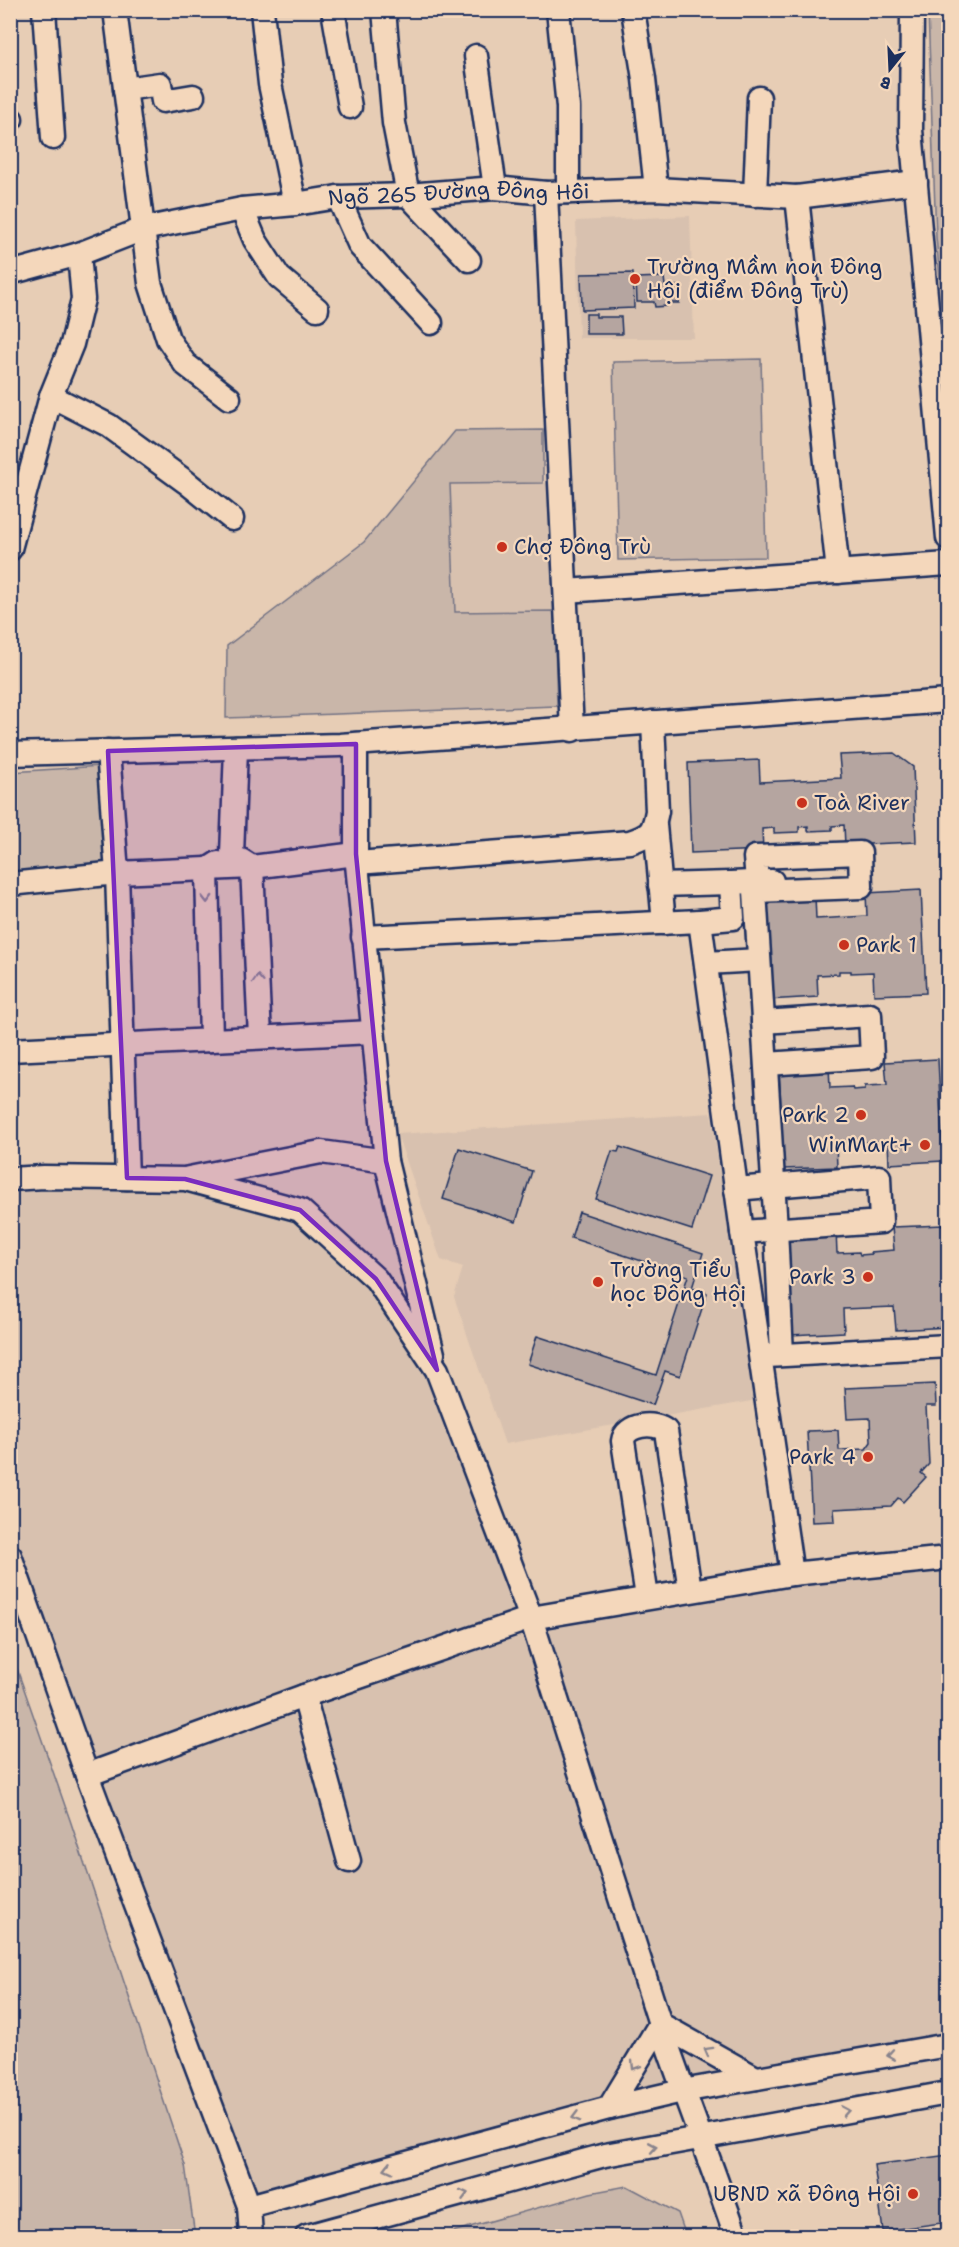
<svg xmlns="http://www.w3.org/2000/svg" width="959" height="2247" viewBox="0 0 959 2247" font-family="'Shantell Sans',sans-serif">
	<rect width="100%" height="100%" fill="#e7cdb5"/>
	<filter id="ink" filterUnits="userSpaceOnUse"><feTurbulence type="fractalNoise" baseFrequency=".0167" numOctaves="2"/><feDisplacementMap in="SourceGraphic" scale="12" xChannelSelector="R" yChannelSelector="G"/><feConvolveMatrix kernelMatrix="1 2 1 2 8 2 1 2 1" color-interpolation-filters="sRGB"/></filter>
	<g filter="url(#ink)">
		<path fill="#d8c1af" d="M690,216L694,338H579L576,221Z
			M450,483H550L554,611L455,613Z
			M711,1113L757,1400L505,1444L454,1297L463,1267L441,1260L397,1134Z
			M10,1179H185L300,1210L376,1279L437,1370L531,1618L948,1559V2045L682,2091L249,2206L11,1556Z"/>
		<path fill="#c9b6a9" stroke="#727284" stroke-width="1.5" d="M928,11H942L948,34V360L936,237Z
			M761,359L766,557L618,560L613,362Z
			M543,430V483L450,484L455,612L554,611L557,706L226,718L227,646L364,542L455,431Z
			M101,766L106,864L11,872V772Z
			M10,1649L70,1820L185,2165L195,2236H11Z
			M627,2186L678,2213L686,2236H438L590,2193Z"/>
		<path fill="#b5a5a0" stroke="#1b2f5e" stroke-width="1.5" d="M633,273L634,308L582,310L581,274Z
			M664,277L665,286H679V303H667V306L655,307L654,302H637L636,278Z
			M586,314H596V317H621L622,334H586Z
			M894,753L913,767L916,842L845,845L844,825L832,826V830L808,831V826L799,827V832L774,833V828L762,829L763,850L691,853L688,763L759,760L760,782L841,778L839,755Z
			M921,890L926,993L874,995L873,972L851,973V971H839V974L817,975L818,997L767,1000L762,899L815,896L816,919L867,916L866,893Z
			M938,1059L943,1161L889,1164L888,1141L836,1144L837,1167L784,1169L779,1068L829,1066L830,1088L852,1087L853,1090L865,1089V1086L887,1085L885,1062Z
			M620,1147L709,1176L692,1230L596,1199L612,1151L618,1152Z
			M459,1148L532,1171L516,1222L443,1199Z
			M579,1212L703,1253L692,1288L707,1293L680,1376L665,1371L653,1405L528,1364L537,1336L656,1375L688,1276L571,1238Z
			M944,1225L948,1327L896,1330L894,1307L843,1309L844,1332L791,1335L786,1234L836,1231L837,1253L859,1252L860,1255L872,1254L871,1252L894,1250L892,1227Z
			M935,1384L936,1406H926L929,1464L921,1473L926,1477L903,1502L898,1498L891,1506L834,1509L835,1521L812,1522L807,1431L838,1430L839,1450L866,1449L871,1442L870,1418L847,1419L845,1388Z
			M948,2155V2236H938L937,2233L942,2231L941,2223L883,2231L874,2165Z"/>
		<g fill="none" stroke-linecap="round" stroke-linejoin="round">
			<defs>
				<g id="minor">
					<path d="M44,10L53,138"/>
					<path d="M115,10L150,283L168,339L185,364L229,398"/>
					<path d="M262,10L270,84L295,204"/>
					<path d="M333,10L350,107"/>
					<path d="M384,10L394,123L408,195L469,260"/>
					<path d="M558,10L568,107V192"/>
					<path d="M633,10L644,79L656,189"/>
					<path d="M912,10L911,130L948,538"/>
					<path d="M476,56L495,188"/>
					<path d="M125,89L160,84L163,101L193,96"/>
					<path d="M10,119H11"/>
					<path d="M546,193L572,730"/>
					<path d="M755,195L759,98"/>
					<path d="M338,197L360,246L431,323"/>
					<path d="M797,197L838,572"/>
					<path d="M242,209L255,240L279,277L317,309"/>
					<path id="s1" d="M10,273L79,254L143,229L242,209L295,204L338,197L408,195L495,188L546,193L656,189L797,197L916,182"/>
					<path d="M51,396L108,425L186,482L232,519"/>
					<path d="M10,549L51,396L72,344L83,299L79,254"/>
					<path d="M566,591L948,564"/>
					<path d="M356,744V854L386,1161"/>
					<path d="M108,751L117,873L127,1178"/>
					<path d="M10,754L340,745L948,701"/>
					<path d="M655,825L664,923"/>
					<path d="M232,855L236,748"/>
					<path d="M241,860L252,867L260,1037"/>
					<path d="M357,863L630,842C650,835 653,833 657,811L653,722"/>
					<path d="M757,881L755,857L860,853L861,887L755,891L776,1229L782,1354"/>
					<path d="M10,884L117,873L252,867L356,854"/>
					<path d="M660,885L731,883"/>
					<path d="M700,921L733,918L731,883L772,881"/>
					<path d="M363,937L700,921L742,1232L792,1574"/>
					<path d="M706,963L759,960"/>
					<path d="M763,1022L870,1015L872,1057L766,1064"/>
					<path d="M211,1040L207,870L218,863"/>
					<path d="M10,1050L372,1032"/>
					<path d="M189,1178L321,1152L386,1161L433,1354"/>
					<path d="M10,1179L44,1177L185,1179L300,1210L376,1279L437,1370L531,1618L660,2024C684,2095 712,2165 736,2236"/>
					<path d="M736,1189L879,1177L881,1222L742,1232"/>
					<path d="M767,1356L948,1346"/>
					<path d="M10,1556L87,1775L249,2206L251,2236"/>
					<path d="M647,1597L623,1441C625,1424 655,1421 666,1431L690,1590"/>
					<path d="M304,1696L349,1861"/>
					<path d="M87,1775L304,1696L531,1618L792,1574L948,1558"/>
					<path d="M609,2108L660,2024L756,2078"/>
					<path d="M249,2206L609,2108L682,2091L948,2045"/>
					<path d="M307,2236L605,2155L948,2093"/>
				</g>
			</defs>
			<use href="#minor" stroke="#1b2f5e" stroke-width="27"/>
			<use href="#minor" stroke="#f4d7bb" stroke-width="22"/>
		</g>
		<defs><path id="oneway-chevron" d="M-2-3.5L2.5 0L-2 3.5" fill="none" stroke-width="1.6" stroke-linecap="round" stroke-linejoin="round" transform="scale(1.5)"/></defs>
		<g stroke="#88838c">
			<use href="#oneway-chevron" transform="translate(207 899) rotate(89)"/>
			<use href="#oneway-chevron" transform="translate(258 979) rotate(-93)"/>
			<use href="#oneway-chevron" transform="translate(708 2051) rotate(-151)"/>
			<use href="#oneway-chevron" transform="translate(891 2055) rotate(170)"/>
			<use href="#oneway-chevron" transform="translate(635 2066) rotate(121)"/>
			<use href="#oneway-chevron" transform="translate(845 2111) rotate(-10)"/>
			<use href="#oneway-chevron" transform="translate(576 2117) rotate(165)"/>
			<use href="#oneway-chevron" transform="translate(653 2147) rotate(-10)"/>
			<use href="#oneway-chevron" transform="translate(388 2168) rotate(165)"/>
			<use href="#oneway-chevron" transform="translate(464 2194) rotate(-15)"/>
		</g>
	</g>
	<path fill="#7b2cbf" fill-opacity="0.2" stroke="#7b2cbf" stroke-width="4.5" stroke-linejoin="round" d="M356,744V854L386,1161L437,1370L376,1279L300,1210L185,1179L127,1178L108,751Z"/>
	<g fill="#c8321e" stroke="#f4d7bb" stroke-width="2">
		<circle cx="635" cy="279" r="6"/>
		<circle cx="502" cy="547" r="6"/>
		<circle cx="802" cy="803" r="6"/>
		<circle cx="844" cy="945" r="6"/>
		<circle cx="861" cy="1115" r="6"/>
		<circle cx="925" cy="1145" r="6"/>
		<circle cx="868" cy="1277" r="6"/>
		<circle cx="598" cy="1282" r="6"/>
		<circle cx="868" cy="1457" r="6"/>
		<circle cx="913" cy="2194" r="6"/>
	</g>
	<g text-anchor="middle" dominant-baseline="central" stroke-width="4.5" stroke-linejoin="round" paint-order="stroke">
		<g font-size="21" fill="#1b2f5e" stroke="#f4d7bb">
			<text stroke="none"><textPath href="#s1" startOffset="459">Ngõ 265 Đường Đông Hội</textPath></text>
		</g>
		<g font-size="21" fill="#1b2f5e" stroke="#f4d7bb" text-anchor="start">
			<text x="647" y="267">Trường Mầm non Đông<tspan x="647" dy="24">Hội (điểm Đông Trù)</tspan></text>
			<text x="514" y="547">Chợ Đông Trù</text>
			<text x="814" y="803">Toà River</text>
			<text x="856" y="945">Park 1</text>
			<text x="849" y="1115" text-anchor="end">Park 2</text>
			<text x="913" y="1145" text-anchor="end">WinMart+</text>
			<text x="610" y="1270">Trường Tiểu<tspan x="610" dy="24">học Đông Hội</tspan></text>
			<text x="856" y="1277" text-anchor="end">Park 3</text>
			<text x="856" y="1457" text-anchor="end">Park 4</text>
			<text x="901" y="2194" text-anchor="end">UBND xã Đông Hội</text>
		</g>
	</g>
	<rect width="959" height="2247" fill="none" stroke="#f4d7bb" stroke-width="36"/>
	<rect x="18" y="18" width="923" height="2211" fill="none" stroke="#1b2f5e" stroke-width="2" filter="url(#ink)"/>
	<g transform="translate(890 69) rotate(198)" stroke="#f4d7bb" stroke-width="4.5" paint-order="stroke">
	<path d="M0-4.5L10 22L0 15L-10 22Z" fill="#1b2f5e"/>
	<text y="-9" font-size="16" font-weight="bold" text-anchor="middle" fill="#1b2f5e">B</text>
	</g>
</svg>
